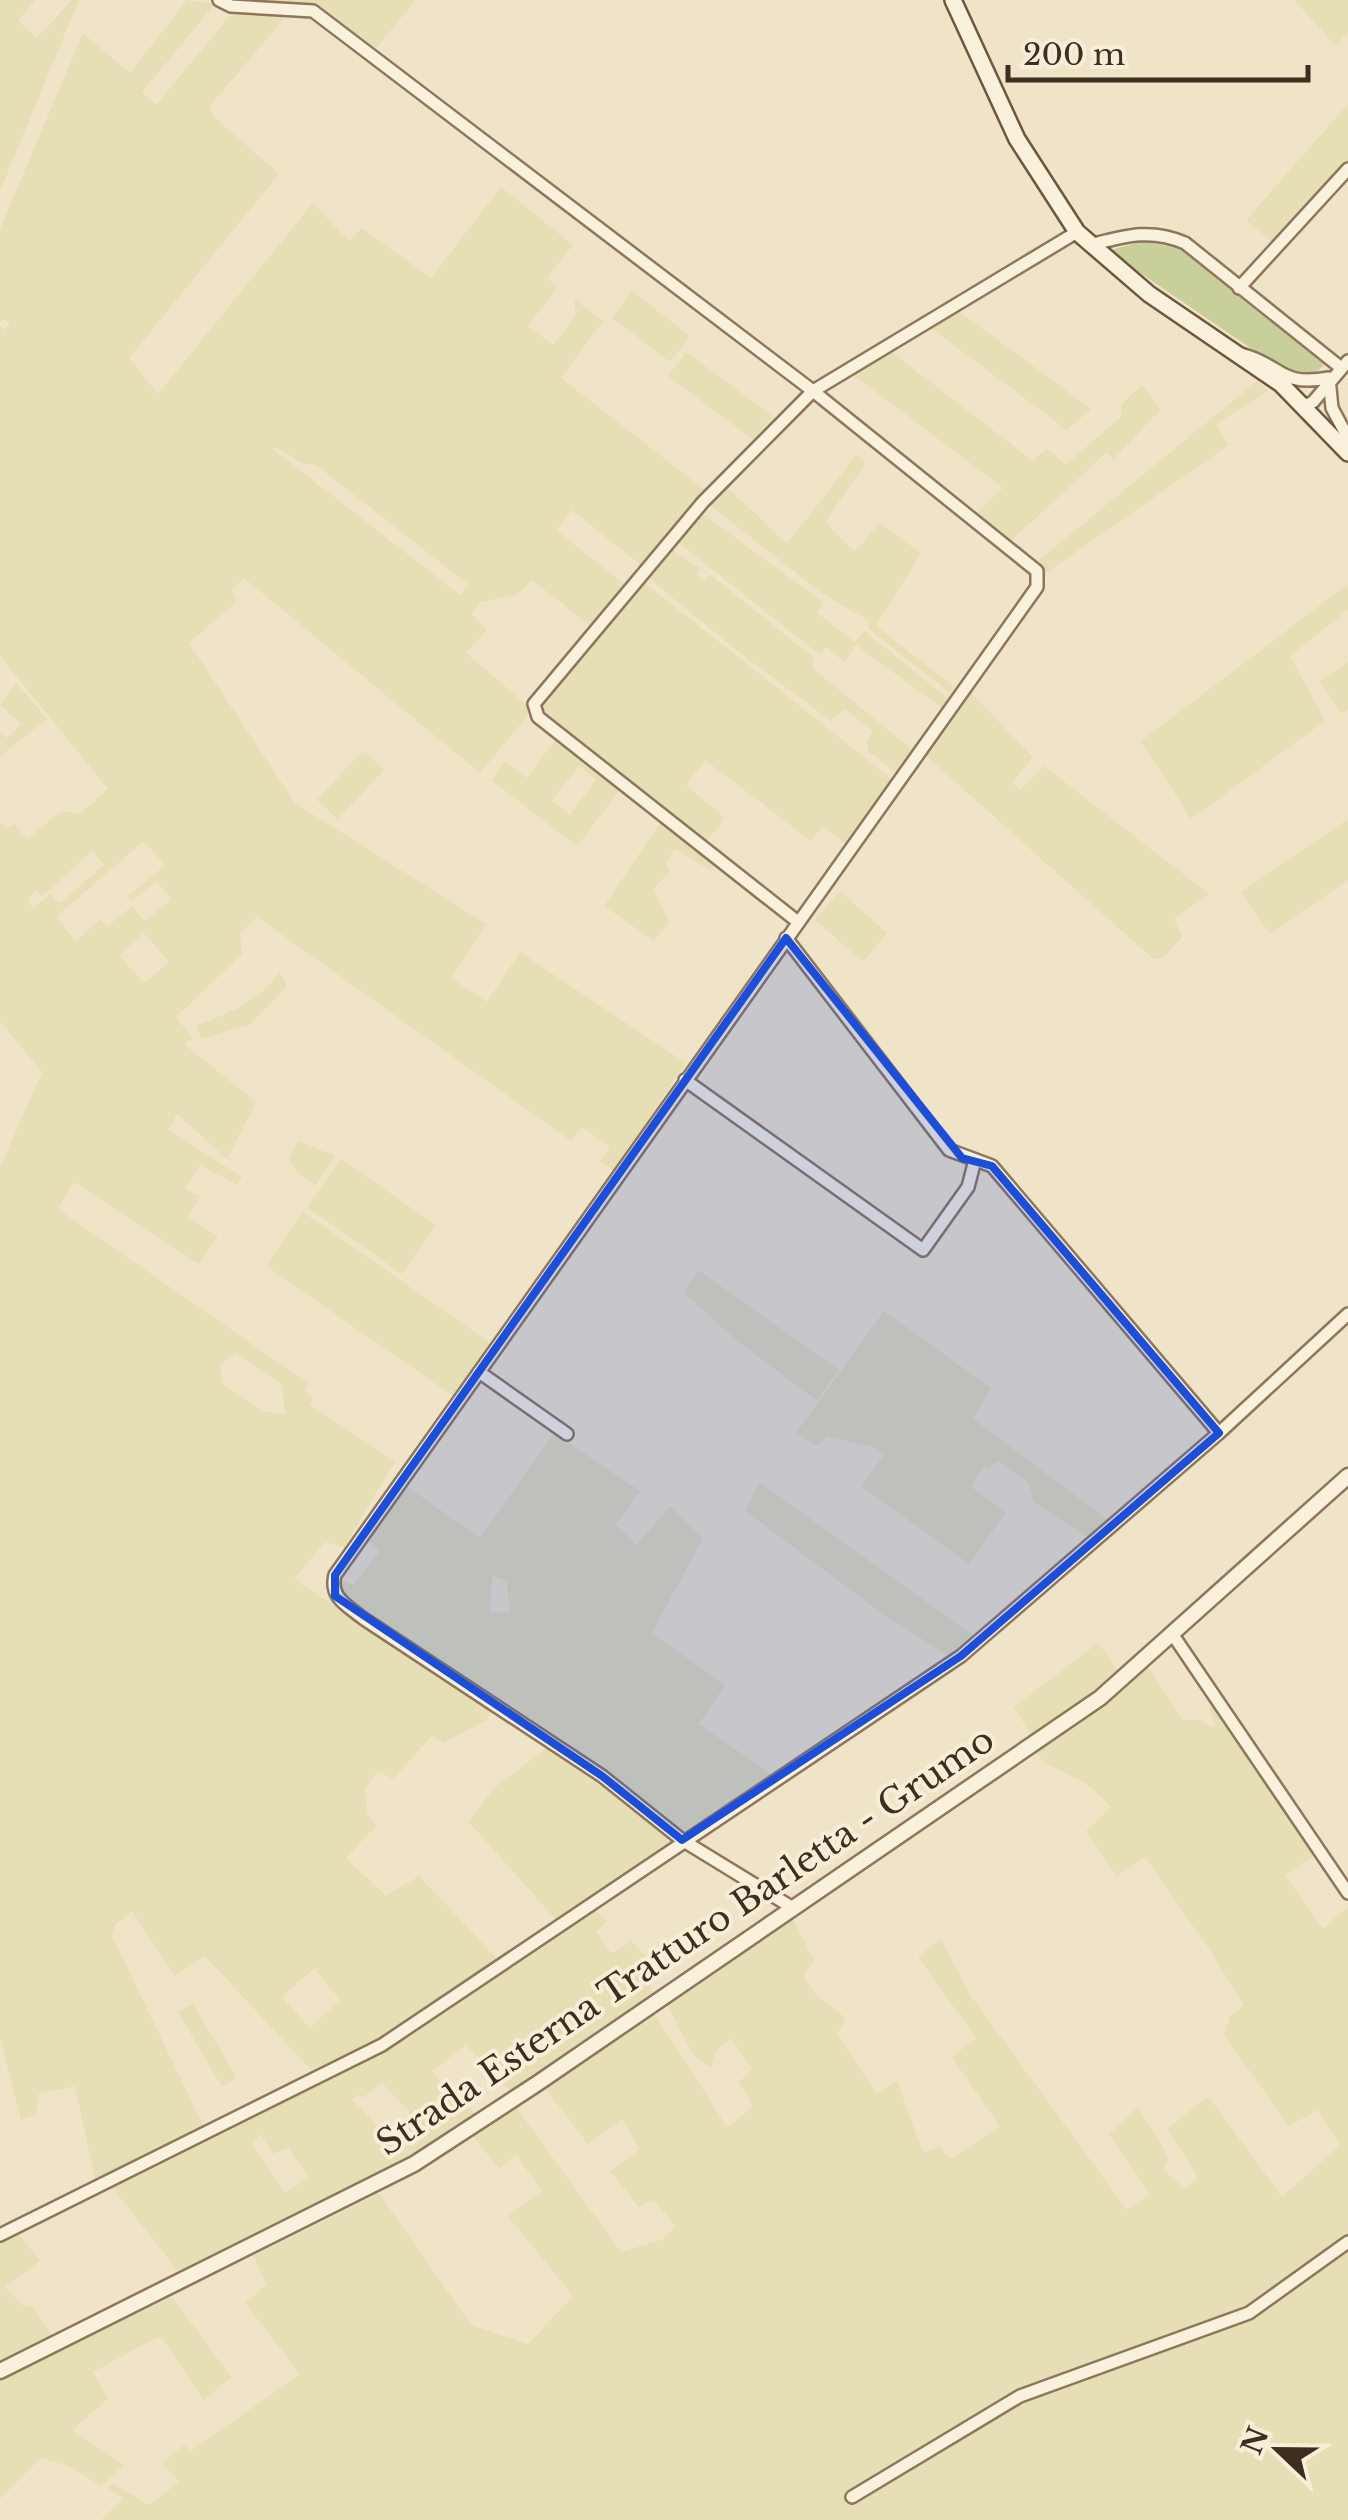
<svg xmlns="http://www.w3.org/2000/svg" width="1348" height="2520" viewBox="0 0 1348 2520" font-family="'Libre Baskerville',serif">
	<rect width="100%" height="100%" fill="#f0e4c8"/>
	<path fill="#e6deb5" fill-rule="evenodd" d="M0,0H35L18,21L37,38L72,0H79L0,191Z
		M187,0L215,4L142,92L156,105L233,12L290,11L210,106L214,117L279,174L129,358L158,394L313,203L349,241L362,228L431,278L501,187L573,245L547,278L558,286L528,326L553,345L576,316L574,299L603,321L561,378L706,491L643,567L572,510L556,530L628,587L593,628L532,580L517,595L480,602L471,614L487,629L466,653L527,705L528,715L480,773L244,578L232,590L236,602L189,643L295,803L486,924L451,978L487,1002L520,952L686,1063L614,1171L600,1161L610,1147L582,1127L571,1141L257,917L240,934L242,954L176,1017L192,1038L185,1045L256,1102L227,1159L177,1114L169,1130L242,1177L237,1185L200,1165L185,1188L200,1197L187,1217L218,1236L199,1264L74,1182L58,1209L309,1384L305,1391L313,1398L310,1405L395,1462L344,1547L325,1542L294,1579L492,1709L486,1720L443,1743L432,1736L393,1779L378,1771L365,1788L367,1813L376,1826L346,1858L386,1896L419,1876L499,1961L378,2040L311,2070L205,1956L175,1976L132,1911L115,1925L112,1936L204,2127L95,2179L75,2086L38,2094L36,2114L21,2120L0,2038V1167L42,1072L0,1021V821L6,829L14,824L27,839L60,812L81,813L108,789L0,656V326L4,330L10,325L5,319L0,322V229L83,33L130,73ZM275,446L301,463L316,465L469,585L460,595L274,450ZM144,841L165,865L128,896L132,901L156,881L171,899L145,921L132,906L107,927L100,920L76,941L56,917ZM92,851L104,865L59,904L50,894L33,908L27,899L37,890L41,896L48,891ZM144,933L169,962L144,983L119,955ZM237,1354L282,1384L285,1414L263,1411L222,1383L220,1364ZM314,1968L340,2000L310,2028L282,1997Z
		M255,0H416L375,49L309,6Z
		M1294,0H1348V32L1335,45Z
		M1348,104V167L1276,245L1246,220Z
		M632,291L690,336L670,362L612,318Z
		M956,309L1091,409L1067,430L928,326Z
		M889,350L1033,461L1047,448L1065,465L1121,417V405L1142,385L1160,410L1114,459L1107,452L1011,541L976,514L1003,488L851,373Z
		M686,352L772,416L754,440L668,376Z
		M1257,381L1268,391L1216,424L1229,445L1043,575L1038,561Z
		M857,454L865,464L825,522L855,552L879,523L921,553L876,626L953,686L950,693L868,628L869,621L820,592L706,502L724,484L787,544Z
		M699,511L823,602L817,612L854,642L864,631L947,698L942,708L856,645L844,662L826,647L820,655L678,542L676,537Z
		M668,547L701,569L697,575L704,581L710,574L814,658L812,668L913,750L897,773L869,752L867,742L873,731L845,709L831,721L737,651L645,575Z
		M641,580L893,780L848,846L823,826L811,841L705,760L686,785L725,818L702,848L717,861L710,870L675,849L666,863L670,871L654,889L669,922L654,941L604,906L666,814L627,781L577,846L491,780L504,761L527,778L562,731L534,707ZM579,766L596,780L570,815L552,800Z
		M1348,584V610L1290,656L1325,721L1191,819L1141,741Z
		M1348,662V709L1342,714L1320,682Z
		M17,683L47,719L0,756V733L7,738L21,724L0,705Z
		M970,692L1033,757L1012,783L1020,790L1044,766L1209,894L1174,919L1182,937L1163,957L1153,959L923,753Z
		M363,750L384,770L338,819L317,800Z
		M1348,819V880L1270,934L1241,892Z
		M840,891L887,933L863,962L815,920Z
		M280,972L287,987L249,1025L201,1039L196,1026L239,1008L268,987Z
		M299,1141L335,1156L316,1185L297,1173L289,1158Z
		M341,1159L436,1225L402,1274L307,1207Z
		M303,1212L493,1345L456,1398L266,1266Z
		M698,1270L839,1370L817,1401L735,1339L684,1293Z
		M884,1311L991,1388L973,1419L1111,1522L1090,1539L1034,1502L1028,1482L997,1461L989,1469L984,1466L971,1487L1006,1512L969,1564L861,1486L884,1455L872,1447L827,1436L817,1446L796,1433Z
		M554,1433L640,1491L616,1525L637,1545L670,1506L703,1538L652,1633L725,1685L699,1724L771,1774L687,1835L446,1673L336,1588L342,1579L353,1585L380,1551L368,1540L405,1485L480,1538ZM492,1575L507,1582L510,1612L490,1613Z
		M759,1482L974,1636L947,1655L883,1614L745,1511Z
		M1098,1643L1120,1673L1033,1739L1014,1707Z
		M1148,1666L1182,1720H1201L1210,1727L1215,1725L1209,1710L1213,1701L1283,1803L1315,1855L1285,1875L1323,1929L1348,1906V2520H101L123,2498L108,2488L112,2483L149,2505L179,2482L162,2463L184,2445L191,2451L300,2374L245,2303L267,2284L253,2256L379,2193L471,2325L528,2344L573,2296L508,2216L542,2191L516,2155L499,2169L473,2136L516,2107L621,2252L663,2239L675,2226L654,2200L639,2207L610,2171L640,2149L622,2119L588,2144L545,2088L654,2013L727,2127L753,2107L739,2082L752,2069L731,2038L716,2050L711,2068L693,2055L667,2004L793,1919L814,1960L803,1976L817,1996L846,2018L837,2034L876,2093L897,2081L923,2153L940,2147L950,2159L1000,2127L952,2057L976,2038L918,1957L941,1939L970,1995L1127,2210L1150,2194L1109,2134L1138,2107L1169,2158L1163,2170L1186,2189L1198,2177L1167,2129L1208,2096L1282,2197L1340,2145L1318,2110L1289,2126L1224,2035L1230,2016L1244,2005L1209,1949L1145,1857L1117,1876L1086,1831L1111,1807L1088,1785L1042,1761L1036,1750Z
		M548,1747L675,1840L558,1922L469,1822L494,1788Z
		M596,1911L607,1921L596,1932L612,1954L631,1941L646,1956L652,1994L509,2091L466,2045L432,2071L453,2098L460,2093L475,2114L371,2184L182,2276L111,2186L381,2052ZM382,2083L410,2113L405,2125L387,2136L352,2099L358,2094L362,2098ZM260,2134L273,2154L288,2148L309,2177L285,2193L252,2144Z
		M193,2004L237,2078L222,2087L178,2012Z
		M17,2232L40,2261L5,2287L24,2306H32L54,2339L0,2364V2241Z
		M172,2297L231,2377L204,2400L161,2337L148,2342L93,2372L108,2399L72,2430L124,2465L101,2486L69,2466L41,2458L0,2499V2378Z"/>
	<path fill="#c9cf9b" d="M1143,241L1181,249L1324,365L1313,375H1290L1108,251Z"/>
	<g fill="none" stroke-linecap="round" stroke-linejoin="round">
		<defs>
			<path id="minor" d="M219,0L231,6L313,11L813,391L1037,571V587L335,1575C329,1598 348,1606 364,1619L602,1776L682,1840L793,1908
				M1090,245C1125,236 1151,228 1185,243L1340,367
				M1239,288L1348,169
				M1241,354C1283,365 1278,387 1329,378
				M1329,378L1332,408L1348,438
				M1304,406L1313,402L1348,361
				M798,922L538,717L534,704L703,502L813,391L1077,232
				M786,938L949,1150L992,1166L1219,1433
				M685,1080L923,1250L968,1187L975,1160
				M479,1372L567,1434
				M1173,1635L1348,1893
				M0,2235L382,2045L961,1656L1219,1433L1348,1314
				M852,2497L1020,2396L1249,2313L1348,2242"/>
			<path id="tertiary" d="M0,2371L414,2164L538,2083L1100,1698L1348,1476"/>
			<path id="secondary" d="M953,0L1017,139L1077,232L1149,294L1281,384L1348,453"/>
		</defs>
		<use href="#minor" stroke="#8d765c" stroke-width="16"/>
		<use href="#tertiary" stroke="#8d765c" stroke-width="19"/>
		<use href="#secondary" stroke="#6f573f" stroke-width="20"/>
		<use href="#minor" stroke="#faf1dc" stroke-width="11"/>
		<use href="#tertiary" stroke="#faf1dc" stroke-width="14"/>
		<use href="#secondary" stroke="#faf1dc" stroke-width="15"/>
	</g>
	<path fill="#1d4ed8" fill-opacity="0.2" stroke="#1d4ed8" stroke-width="8" stroke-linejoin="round" d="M786,938L962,1158L992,1166L1219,1433L961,1656L682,1840L602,1776L335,1596V1575Z"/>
	<g text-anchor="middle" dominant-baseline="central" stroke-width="8" stroke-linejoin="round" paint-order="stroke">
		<g font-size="35" fill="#3d2e20" stroke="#f7eed8">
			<text transform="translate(685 1941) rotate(-34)">Strada Esterna Tratturo Barletta - Grumo</text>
		</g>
	</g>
	<g transform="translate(1278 2450) rotate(292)" stroke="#f7eed8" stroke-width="8" paint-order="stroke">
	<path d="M0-8L18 38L0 25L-18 38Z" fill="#3d2e20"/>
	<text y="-15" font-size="28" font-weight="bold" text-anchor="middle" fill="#3d2e20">N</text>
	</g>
	<path d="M1008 65v15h300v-15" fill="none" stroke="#3d2e20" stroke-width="5"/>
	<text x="1023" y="65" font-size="30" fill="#3d2e20" stroke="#f7eed8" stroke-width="8" paint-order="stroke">200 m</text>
</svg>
